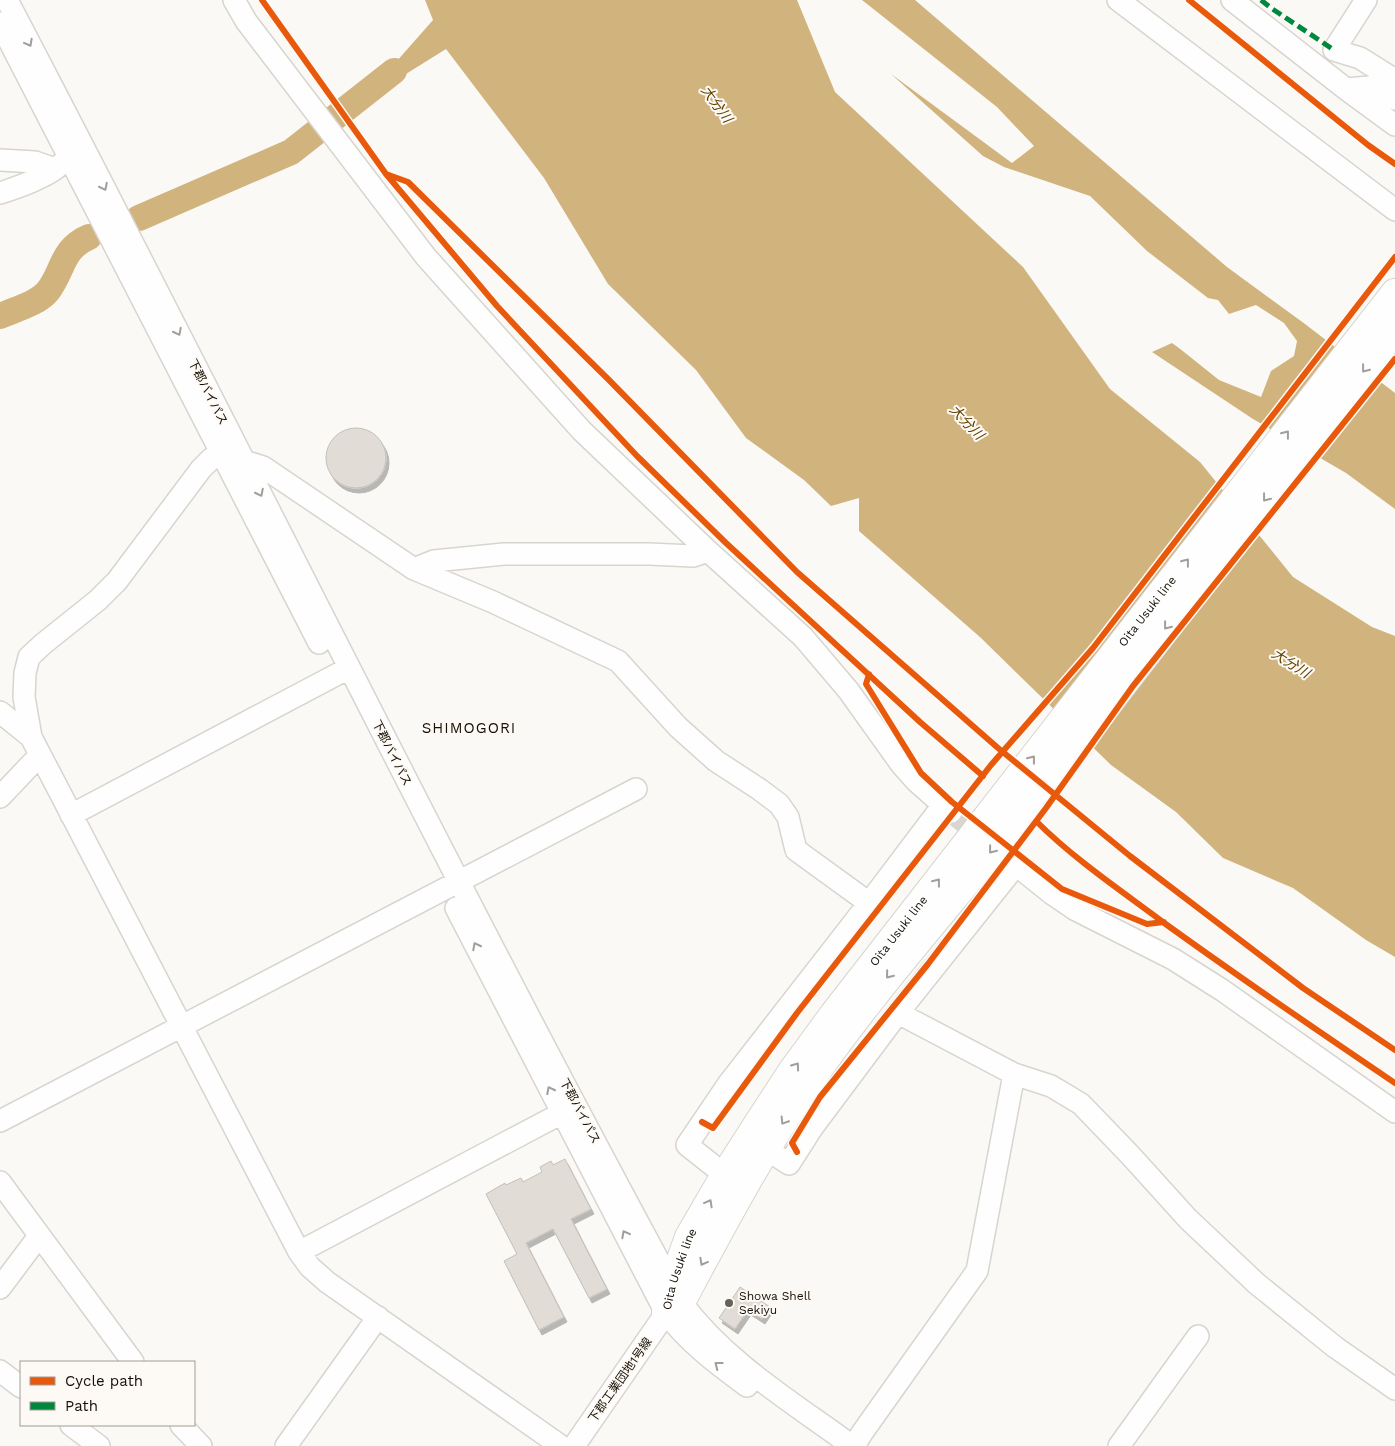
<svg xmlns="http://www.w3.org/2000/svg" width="1395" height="1446" viewBox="0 0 1395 1446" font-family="'Work Sans','Noto Sans JP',sans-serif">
	<defs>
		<filter id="shadow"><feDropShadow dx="3" dy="5" stdDeviation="0" flood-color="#0004"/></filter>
	</defs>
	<rect width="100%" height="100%" fill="#fbf9f6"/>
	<path fill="#d1b37e" d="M425,0H797L835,92L1023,267L1110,389L1200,462L1293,577L1372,627L1395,636V957L1366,940L1293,888L1223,858L1176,812L1111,765L981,638L859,531V498L831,506L804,480L746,438L696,370L608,284L544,178L446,49L369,97L363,89L396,62L433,20Z
		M862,0H915L1227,267L1305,324L1395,393V509L1346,473L1253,419L1152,352L1172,343L1179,348L1219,380L1261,397L1271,371L1294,356L1297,341L1284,323L1256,305L1229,314L1218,300L1208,298L1147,251L1090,196L1004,167L983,156L891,74L1012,163L1034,146L997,107Z"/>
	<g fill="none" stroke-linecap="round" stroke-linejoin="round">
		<path stroke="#d1b37e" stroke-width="26" d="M139,218L291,152L394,71
			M0,316C16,309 37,304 48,291C64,270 61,249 89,237"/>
	</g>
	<path fill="#e1dcd6" stroke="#c3bfb9" filter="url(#shadow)" d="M326 458a30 30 0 1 1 60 0a30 30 0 1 1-60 0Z
		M565,1159L591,1209L571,1219L607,1289L589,1298L553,1229L526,1243L564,1317L539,1330L504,1261L517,1254L486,1194L505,1183L506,1185L521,1178L523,1182L542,1172L540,1167L551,1161L553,1165Z
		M740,1287L770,1307L762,1319L748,1310L735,1329L719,1318Z"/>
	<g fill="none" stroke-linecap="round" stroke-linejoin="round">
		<path stroke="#d9d6d2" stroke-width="21" stroke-dasharray="21 11" stroke-linecap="butt" d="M951,812L987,842"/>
		<defs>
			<path id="minor" d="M7,0C234,433 447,872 681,1302C725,1362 792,1402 852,1446
				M234,0L246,21L426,257L582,431L708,551L803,637L848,690L901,764L917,782L951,812
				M1118,0L1395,210
				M1232,0L1346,89L1395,125
				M1366,0L1334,50L1360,58L1395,80
				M0,23L319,643
				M1346,89L1369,87L1395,99
				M0,160L35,162L55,169
				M0,193C19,187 39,180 55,169C64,162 71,156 81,151
				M222,453L211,459L201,469L117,581L98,600L43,644L29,657L25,673L24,697L31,737L299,1252L310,1267L327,1282L561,1446
				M244,461L263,467L414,569L493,602L618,661L678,727L716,761L759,789L779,804L788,817L796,850L869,903
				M414,569L434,561L504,554H649L693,556L708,551
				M0,712L31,737
				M0,797L40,755
				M71,815L349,668
				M1011,861L1051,893L1076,910L1173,959L1222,990L1395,1112
				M456,908L666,1313C689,1343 717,1364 747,1386
				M898,1013L1014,1074L1051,1086L1081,1104L1131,1156L1188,1219L1257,1284L1335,1347L1395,1389
				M0,1121L636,789
				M766,1149L789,1164L812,1128L898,1013L1016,865
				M725,1175L687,1145L729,1083L869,903L943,805
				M0,1182L133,1362
				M299,1252L562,1113
				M0,1288L39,1236
				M0,1371L21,1387
				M71,1425L99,1446
				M181,1425L201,1446
				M286,1446L378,1317
				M574,1446L666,1313
				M854,1446L862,1433L977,1271L1014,1074
				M1119,1446L1198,1336"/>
			<g id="major">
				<path d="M673,1307L681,1302C720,1229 759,1155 806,1087C872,990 952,903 1024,811C1150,652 1271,490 1395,330"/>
				<path id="s1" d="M666,1313L672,1285L689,1237L725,1175L759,1122L793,1070L834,1014L1395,293"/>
			</g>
		</defs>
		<use href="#minor" stroke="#d8d4ce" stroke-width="24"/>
		<use href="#major" stroke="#d8d4ce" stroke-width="30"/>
		<use href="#minor" stroke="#fefefe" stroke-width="21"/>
		<use href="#major" stroke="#fefefe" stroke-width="28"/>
		<path stroke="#00873e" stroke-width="5" stroke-dasharray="10 5" stroke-linecap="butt" d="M1261,0L1271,8L1334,50"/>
		<defs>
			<path id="cycleway" d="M262,0L386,174L497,306L637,456L726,543L920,722L983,776
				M1189,0L1368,145L1395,164
				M386,174L408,182L609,380L797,572L998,748L1130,856L1303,988L1395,1050
				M869,674L866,684L921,773L952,802L1062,889L1147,924L1164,922
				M1036,821C1075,860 1123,892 1167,925C1242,979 1318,1031 1395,1083
				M702,1122L713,1128L797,1013L991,765L1093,648L1395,257
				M797,1152L792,1143L820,1097L928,964L1046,808L1133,686L1395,359"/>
		</defs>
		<use href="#cycleway" stroke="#fdf9f4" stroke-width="9"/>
		<use href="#cycleway" stroke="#e8590c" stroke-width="6"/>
	</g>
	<defs><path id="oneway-chevron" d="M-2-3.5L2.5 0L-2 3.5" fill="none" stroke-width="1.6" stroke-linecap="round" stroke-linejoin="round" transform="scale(1.25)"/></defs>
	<g stroke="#a19f9b">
		<use href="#oneway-chevron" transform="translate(29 43) rotate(62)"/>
		<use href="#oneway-chevron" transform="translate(104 187) rotate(63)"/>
		<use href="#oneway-chevron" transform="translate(178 332) rotate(63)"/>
		<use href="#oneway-chevron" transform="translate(1365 369) rotate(128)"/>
		<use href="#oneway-chevron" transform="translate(1286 434) rotate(-52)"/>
		<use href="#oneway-chevron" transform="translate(260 493) rotate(63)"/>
		<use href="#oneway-chevron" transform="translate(1266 498) rotate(128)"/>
		<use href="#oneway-chevron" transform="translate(1186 562) rotate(-52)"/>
		<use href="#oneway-chevron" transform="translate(1167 626) rotate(128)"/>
		<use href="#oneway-chevron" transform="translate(1032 759) rotate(-52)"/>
		<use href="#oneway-chevron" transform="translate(992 850) rotate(129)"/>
		<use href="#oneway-chevron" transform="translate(937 882) rotate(-52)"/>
		<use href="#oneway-chevron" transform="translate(476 946) rotate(-117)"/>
		<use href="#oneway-chevron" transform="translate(889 975) rotate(129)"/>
		<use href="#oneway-chevron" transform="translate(796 1066) rotate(-54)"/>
		<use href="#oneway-chevron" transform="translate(550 1090) rotate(-117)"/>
		<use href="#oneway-chevron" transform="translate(784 1121) rotate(122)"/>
		<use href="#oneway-chevron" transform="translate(709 1203) rotate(-61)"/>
		<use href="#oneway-chevron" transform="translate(625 1234) rotate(-118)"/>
		<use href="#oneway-chevron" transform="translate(703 1262) rotate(119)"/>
		<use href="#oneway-chevron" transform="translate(718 1365) rotate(-142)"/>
	</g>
	<circle fill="#66625a" stroke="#fdf9f4" stroke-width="2" cx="729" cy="1303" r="5"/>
	<g text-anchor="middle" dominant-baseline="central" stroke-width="4" stroke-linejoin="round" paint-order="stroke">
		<g font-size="12" fill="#161006" stroke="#fdf9f4">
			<text transform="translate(208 392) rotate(63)">下郡バイパス</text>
			<text stroke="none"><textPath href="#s1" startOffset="856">Oita Usuki line</textPath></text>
			<text transform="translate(392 753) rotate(63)">下郡バイパス</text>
			<text stroke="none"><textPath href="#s1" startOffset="451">Oita Usuki line</textPath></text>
			<text transform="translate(580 1111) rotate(62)">下郡バイパス</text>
			<text stroke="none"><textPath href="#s1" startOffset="46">Oita Usuki line</textPath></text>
			<text transform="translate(620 1380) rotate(-55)">下郡工業団地1号線</text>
		</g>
		<g font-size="12" fill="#161006" stroke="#fdf9f4" text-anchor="start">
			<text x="739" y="1296">Showa Shell<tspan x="739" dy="14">Sekiyu</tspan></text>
		</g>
		<g font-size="14" font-style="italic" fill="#5f4202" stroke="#fdf9f4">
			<text transform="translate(717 104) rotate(54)">大分川</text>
			<text transform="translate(967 422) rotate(46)">大分川</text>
			<text transform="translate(1291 663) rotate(32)">大分川</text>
		</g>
		<g font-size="15" letter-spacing="1" fill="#161006" stroke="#fdf9f4">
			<text x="469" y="728">SHIMOGORI</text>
		</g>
	</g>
	<rect x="20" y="1361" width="175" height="65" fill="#fdf9f4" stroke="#a19c95"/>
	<rect x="30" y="1377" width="25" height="8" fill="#e8590c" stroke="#a19c95"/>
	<text x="65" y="1386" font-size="15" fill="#161006">Cycle path</text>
	<rect x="30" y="1402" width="25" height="8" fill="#00873e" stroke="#a19c95"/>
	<text x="65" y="1411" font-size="15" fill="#161006">Path</text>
</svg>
